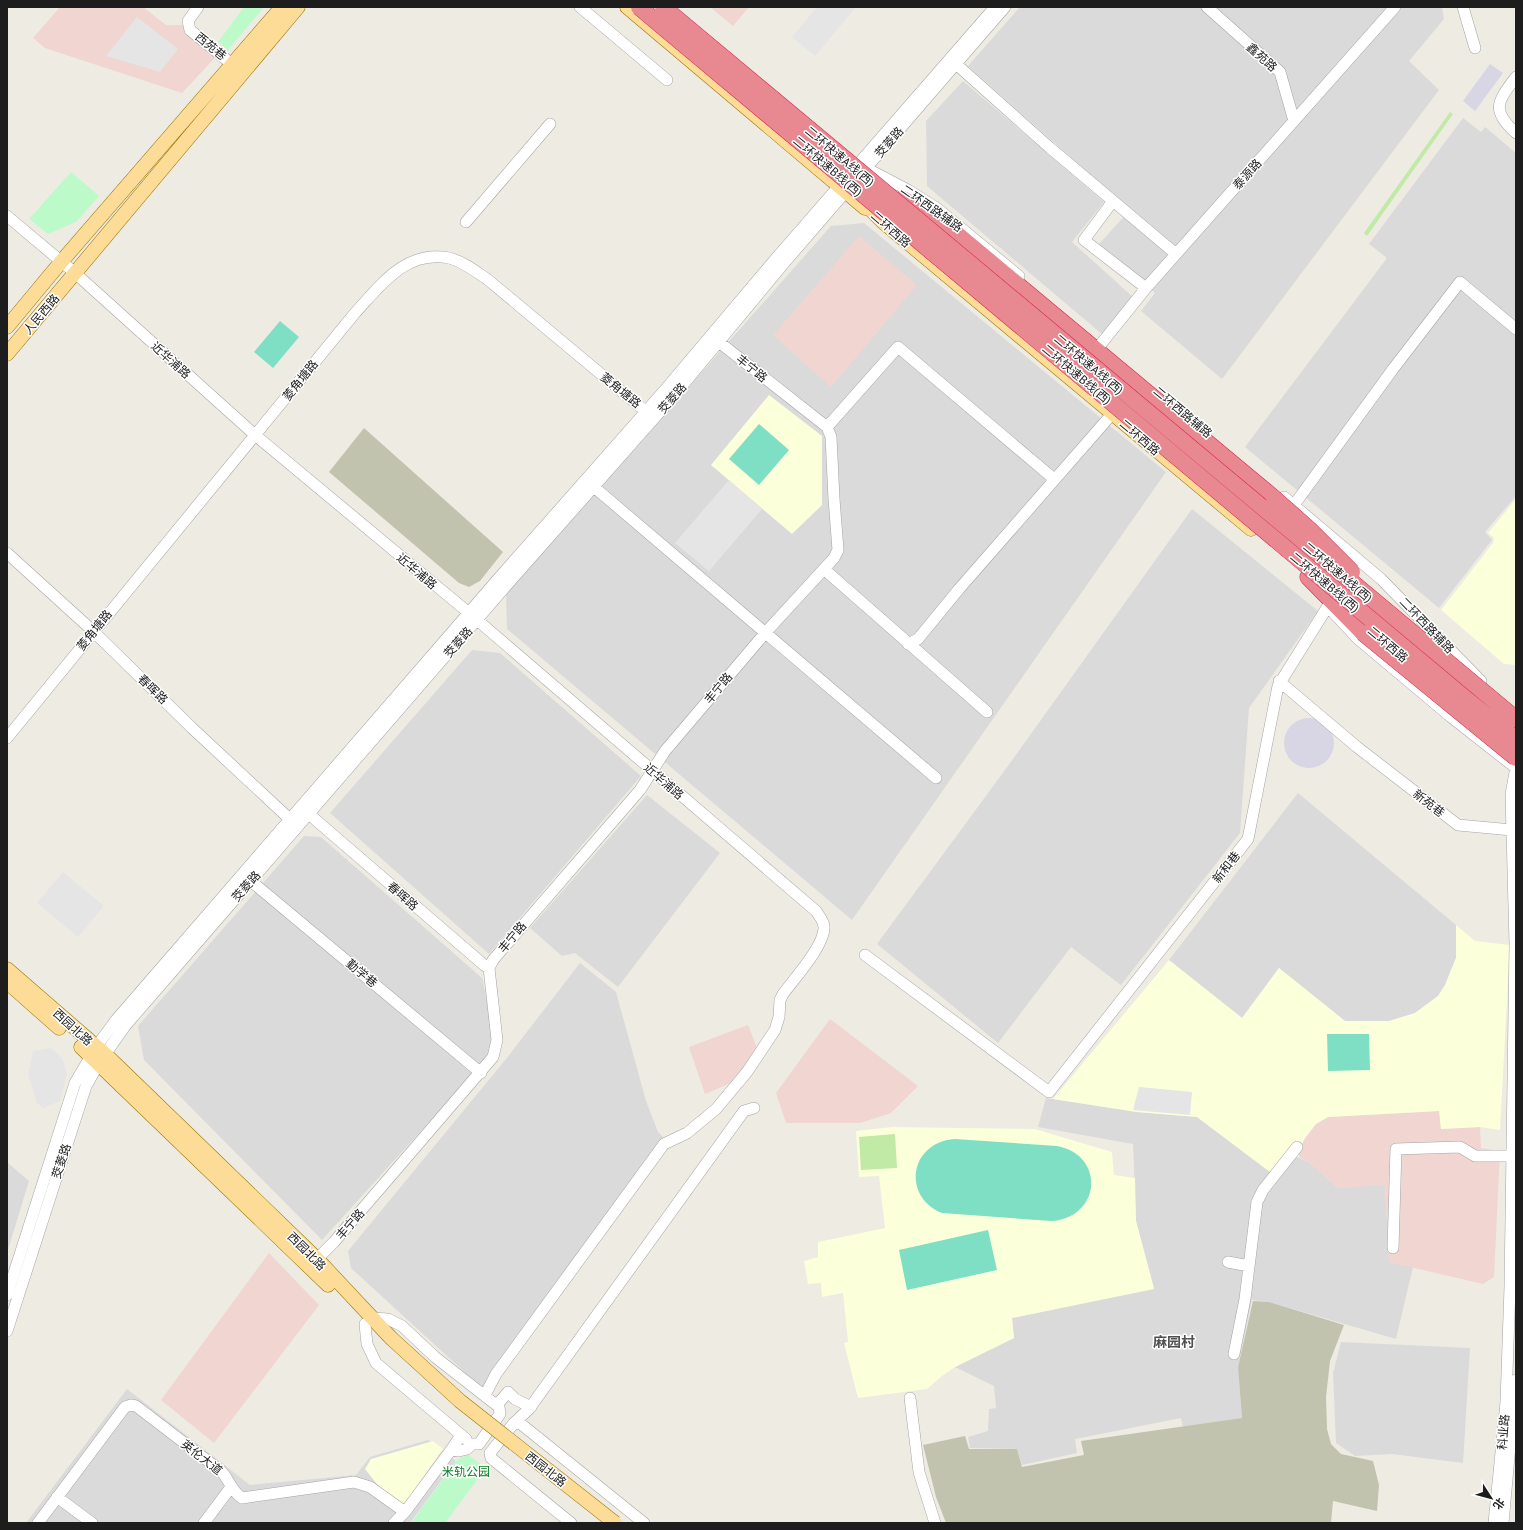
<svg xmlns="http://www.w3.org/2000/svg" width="1523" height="1530" viewBox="0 0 1523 1530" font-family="'PT Sans','Noto Sans SC',sans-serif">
	<rect width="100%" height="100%" fill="#eeebe2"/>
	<path fill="#dbdada" d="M1020,7H1442L1444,19L1409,61L1439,90L1222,379L1141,311L1155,293L1099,244L1130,210L968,66Z
		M963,81L1104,202L1072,242L1134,298L1103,335L927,186L926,121Z
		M1463,118L1481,132L1485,127L1516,153V496L1485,532L1492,540L1439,608L1245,447L1387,258L1369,244Z
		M864,223L1166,472L852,920L507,629L506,594L831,226Z
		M1192,509L1318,611L1249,708L1240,833L1121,985L1071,947L998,1043L877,944L1005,770Z
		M472,650L500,653L641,776L489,954L330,813Z
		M1298,793L1456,925V958L1445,985L1438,996L1415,1013L1389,1021H1345L1279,968L1242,1018L1169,960Z
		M647,795L720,853L618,987L575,953L562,956L530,928Z
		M304,836L321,837L482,978L497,1047L322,1240L144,1060L138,1026Z
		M580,963L616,992L646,1101L658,1132L665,1139L483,1389L351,1268L348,1251L506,1059Z
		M1046,1098L1137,1112L1197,1117L1270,1172L1288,1153L1309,1162L1338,1188L1385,1184L1389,1262L1413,1267L1396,1339L1269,1302L1252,1300L1238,1367L1242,1418L1183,1427L1181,1418L1075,1439L1077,1453L1022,1465L1017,1449L970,1448L968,1437L988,1431L989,1409L996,1408L994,1386L955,1367L1014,1338L1012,1318L1154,1288L1136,1221L1133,1144L1038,1127Z
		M7,1162L29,1181L7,1253Z
		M1341,1342L1470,1348L1463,1463L1392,1454L1355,1456L1336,1443L1333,1373Z
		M127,1389L250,1485L356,1475L370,1457L428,1440L456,1461L410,1523H26Z"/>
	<path fill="#f0d5d1" d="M60,7H143L166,25H191L222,50L182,93L45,48L33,38Z
		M710,7H749L733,26Z
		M859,236L917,285L831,387L773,335Z
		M830,1019L918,1086L891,1113L860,1123H786L776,1093Z
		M748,1025L757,1048L733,1082L705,1094L689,1047Z
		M1440,1111L1441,1129L1480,1127L1481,1148L1500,1151L1494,1277L1483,1284L1389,1262L1385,1185L1338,1188L1309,1162L1299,1157V1150L1305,1138L1316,1124L1328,1117Z
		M269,1253L319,1305L214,1443L161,1400Z"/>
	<path fill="#fbffda" d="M769,395L822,436V505L792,534L711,465Z
		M1516,499V665L1504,664L1441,610L1493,543L1494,538L1488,533Z
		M1456,925L1475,941L1510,945L1500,1130L1480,1127L1441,1129L1439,1111L1328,1117L1316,1124L1305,1138L1299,1150V1157L1288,1153L1270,1172L1197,1117L1137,1112L1053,1099L1169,960L1242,1018L1279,968L1345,1021H1389L1415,1013L1438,996L1445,985L1456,958Z
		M892,1127L1035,1129L1112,1152L1114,1175L1135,1178L1136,1221L1154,1289L1012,1318L1014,1338L955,1367L942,1376L927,1389L858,1398L844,1343L848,1342L843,1293L822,1297L821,1283L808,1284L804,1261L818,1257V1242L885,1228L879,1176L859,1177L856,1131Z
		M433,1441L443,1449L402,1507L387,1497L365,1469L371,1459Z"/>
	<path fill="#c1c3ae" d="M364,428L503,552L480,581L469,587L459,583L329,472Z
		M1253,1301L1269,1302L1344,1325L1330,1361L1326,1397L1327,1429L1331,1444L1341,1454L1373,1461L1379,1485L1377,1511L1333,1501L1331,1523H946L936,1497L923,1445L965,1436L969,1449H1017L1022,1467L1084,1455L1081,1441L1242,1418L1238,1367Z"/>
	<path fill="#c1eaa7" d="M1450,112L1453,114L1367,236L1364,233Z
		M895,1134L897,1168L861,1170L859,1137Z"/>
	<path fill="#bdfac9" d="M244,7H264L228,50L218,42Z
		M71,172L99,196L76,222L48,234L29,219Z
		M467,1454L486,1468L445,1523H411L457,1460Z"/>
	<path fill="#7edfc4" d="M280,321L299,337L273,368L254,352Z
		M759,424L789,450L759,485L729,459Z
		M1327,1034H1369L1370,1070L1328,1071Z
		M955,1139L1057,1146C1106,1155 1101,1218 1051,1221L942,1213C901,1196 910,1142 955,1139Z
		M988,1230L997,1270L907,1290L899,1250Z"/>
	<path fill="#e5e5e5" d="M817,7H856L815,56L792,37Z
		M137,17L178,49L160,72L106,56Z
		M729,480L762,509L709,571L675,543Z
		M63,872L104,906L78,937L37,903Z
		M51,1048L62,1058L67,1073L60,1101L43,1108L37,1103L28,1075L33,1051Z
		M1139,1087L1192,1092L1190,1115L1133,1110Z"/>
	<path fill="#d8d6e4" d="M1490,64L1503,73L1475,111L1463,101Z
		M1284 743a25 25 0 1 1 50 0a25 25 0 1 1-50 0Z"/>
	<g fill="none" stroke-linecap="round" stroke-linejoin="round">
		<defs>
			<path id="minor" d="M198,7L188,21L190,30L233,65
				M580,7L667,80
				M1207,7L1280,72L1294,121
				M1463,7L1475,48
				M956,64L1049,147L1176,254
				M1516,77C1498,101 1490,110 1516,133
				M866,168L908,190L938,209L1019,276
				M1113,201L1084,240L1146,288
				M7,216L75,273L255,435L469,613L816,911C819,916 824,921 824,927C825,945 794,979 783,994L780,1000L779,1017L775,1030L747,1072L716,1109L687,1133L664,1144L496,1374L485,1395
				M466,222L550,124
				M1101,344L1146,288L1395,7
				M827,427L898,347L1054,479
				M594,487L936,778
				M1284,497L1381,579L1481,681
				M1294,505L1393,369L1460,282L1516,329
				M7,553L93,631L192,728L295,824
				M825,570L987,712
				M1330,609L1358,639L1451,717L1516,768
				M908,644L918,639L959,589L1112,414
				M1279,681L1357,747L1458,825L1512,830
				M7,738L355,313C380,286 406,249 449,258C462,261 475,271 487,279L650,415
				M303,809L484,965L489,968
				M246,877L481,1073
				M865,955L1049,1092L1248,839L1278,686L1328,606
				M1393,1248L1396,1149L1460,1147L1475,1156H1512
				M317,1259L334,1242L493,1057L497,1040L489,968L493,960L640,790L665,751L766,632L834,558L838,550L834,499L831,437L827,427L719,342
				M1228,1262L1249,1266
				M7,1295L75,1083L96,1047L116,1020L498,579L664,391L778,256L995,7
				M373,1318L388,1319L402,1326L435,1357L499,1407L500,1414L479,1444H472L467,1449L459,1451L451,1450L461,1435
				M365,1324L367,1344L376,1363L466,1439
				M7,1331L86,1086L99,1063L125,1026L506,586L672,398L785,262L1005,7
				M1234,1354L1245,1299L1257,1202L1263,1190L1297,1147
				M910,1398L919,1472L935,1523
				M497,1405L508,1392L515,1399L531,1407
				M514,1423L521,1424L644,1523
				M57,1497L92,1523
				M38,1523L125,1407L131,1405L136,1406L221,1471C229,1479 231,1491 242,1498L354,1482L370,1487L405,1512
				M204,1523L231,1487
				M394,1523L405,1512L451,1450
				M571,1523L491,1458L490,1453L514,1423L529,1409L744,1111L754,1108
				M1494,1523L1506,1402L1510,1287L1515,944L1511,794L1516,767
				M1503,1523L1516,1380"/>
			<path id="major" d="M627,7L865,208
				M861,200L883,222L1251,529
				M7,327L61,262L282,7
				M7,354L298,7
				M7,969L105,1054L317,1259L391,1338
				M7,982L59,1028
				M81,1047L328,1285"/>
			<path id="highway" d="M903,199L947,226L1274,498
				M1308,577L1363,633"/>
		</defs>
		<use href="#minor" stroke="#a4a4a4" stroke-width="12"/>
		<use href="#major" stroke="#957400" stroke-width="15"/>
		<use href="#highway" stroke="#db214d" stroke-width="17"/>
		<use href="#minor" stroke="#fff" stroke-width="11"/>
		<use href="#major" stroke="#fddc98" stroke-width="14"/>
		<use href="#highway" stroke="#e88890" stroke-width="16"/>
		<defs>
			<path id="major-bridge" d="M391,1338L460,1401L615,1523"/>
			<path id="highway-bridge" d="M639,7L1466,699L1516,739
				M663,7L1516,719
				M1274,498L1309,529L1352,572
				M1363,633L1516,758"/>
		</defs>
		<use href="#major-bridge" stroke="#957400" stroke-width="15" stroke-linecap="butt"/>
		<use href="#highway-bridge" stroke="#db214d" stroke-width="17" stroke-linecap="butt"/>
		<use href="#major-bridge" stroke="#fddc98" stroke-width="14"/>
		<use href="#highway-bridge" stroke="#e88890" stroke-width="16"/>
	</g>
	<g text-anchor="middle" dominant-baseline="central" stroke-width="3" stroke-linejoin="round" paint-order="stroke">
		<g font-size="12" fill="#1d1d1d" stroke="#fff">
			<text transform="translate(211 46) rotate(39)">西苑巷</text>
			<text transform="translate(1262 57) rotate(42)">鑫苑路</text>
			<text transform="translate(889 142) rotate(-49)">茭菱路</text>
			<text transform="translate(840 156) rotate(40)">二环快速A线(西)</text>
			<text transform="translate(828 166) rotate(40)">二环快速B线(西)</text>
			<text transform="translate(1247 174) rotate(-48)">泰源路</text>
			<text transform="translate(932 208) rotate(35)">二环西路辅路</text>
			<text transform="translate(891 229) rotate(41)">二环西路</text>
			<text transform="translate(41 314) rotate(-50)">人民西路</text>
			<text transform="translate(171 360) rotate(42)">近华浦路</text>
			<text transform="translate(1089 364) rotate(40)">二环快速A线(西)</text>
			<text transform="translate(752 368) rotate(39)">丰宁路</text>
			<text transform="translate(1077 374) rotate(40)">二环快速B线(西)</text>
			<text transform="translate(300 380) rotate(-51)">菱角塘路</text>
			<text transform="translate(621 390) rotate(39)">菱角塘路</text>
			<text transform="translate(672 398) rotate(-49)">茭菱路</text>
			<text transform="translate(1183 412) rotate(40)">二环西路辅路</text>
			<text transform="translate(1140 437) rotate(40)">二环西路</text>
			<text transform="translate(417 571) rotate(40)">近华浦路</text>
			<text transform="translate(1338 572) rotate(40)">二环快速A线(西)</text>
			<text transform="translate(1325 582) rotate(40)">二环快速B线(西)</text>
			<text transform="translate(1427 625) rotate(46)">二环西路辅路</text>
			<text transform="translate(94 630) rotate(-51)">菱角塘路</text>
			<text transform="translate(458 642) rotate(-49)">茭菱路</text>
			<text transform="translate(1388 644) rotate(40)">二环西路</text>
			<text transform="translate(718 688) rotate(-50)">丰宁路</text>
			<text transform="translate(153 689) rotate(44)">春晖路</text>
			<text transform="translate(664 781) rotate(41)">近华浦路</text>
			<text transform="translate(1429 803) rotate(38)">新苑巷</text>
			<text transform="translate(1226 867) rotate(-52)">新和巷</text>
			<text transform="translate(246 886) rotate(-48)">茭菱路</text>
			<text transform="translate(403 896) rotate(41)">春晖路</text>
			<text transform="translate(512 937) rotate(-50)">丰宁路</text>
			<text transform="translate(362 973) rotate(40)">勤学巷</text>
			<text transform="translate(73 1027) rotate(42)">西园北路</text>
			<text transform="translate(61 1161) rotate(-72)">茭菱路</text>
			<text transform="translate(350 1224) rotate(-49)">丰宁路</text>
			<text transform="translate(307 1251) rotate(45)">西园北路</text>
			<text transform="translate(1503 1432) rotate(-85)">科业路</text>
			<text transform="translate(202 1457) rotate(38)">英伦大道</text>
			<text transform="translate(546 1469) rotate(38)">西园北路</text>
		</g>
		<g font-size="12" fill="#097c1f" stroke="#fff">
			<text x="466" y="1471">米轨公园</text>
		</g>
		<g font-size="14" font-weight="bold" fill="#505050" stroke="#fff">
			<text x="1174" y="1342">麻园村</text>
		</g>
	</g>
	<rect width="1523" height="1530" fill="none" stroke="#1d1d1d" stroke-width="16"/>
	<g transform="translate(1491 1498) rotate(126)" stroke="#ffffff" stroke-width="3" paint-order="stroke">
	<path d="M0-3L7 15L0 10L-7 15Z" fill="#1d1d1d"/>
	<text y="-6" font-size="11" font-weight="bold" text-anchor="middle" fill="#1d1d1d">北</text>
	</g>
</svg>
